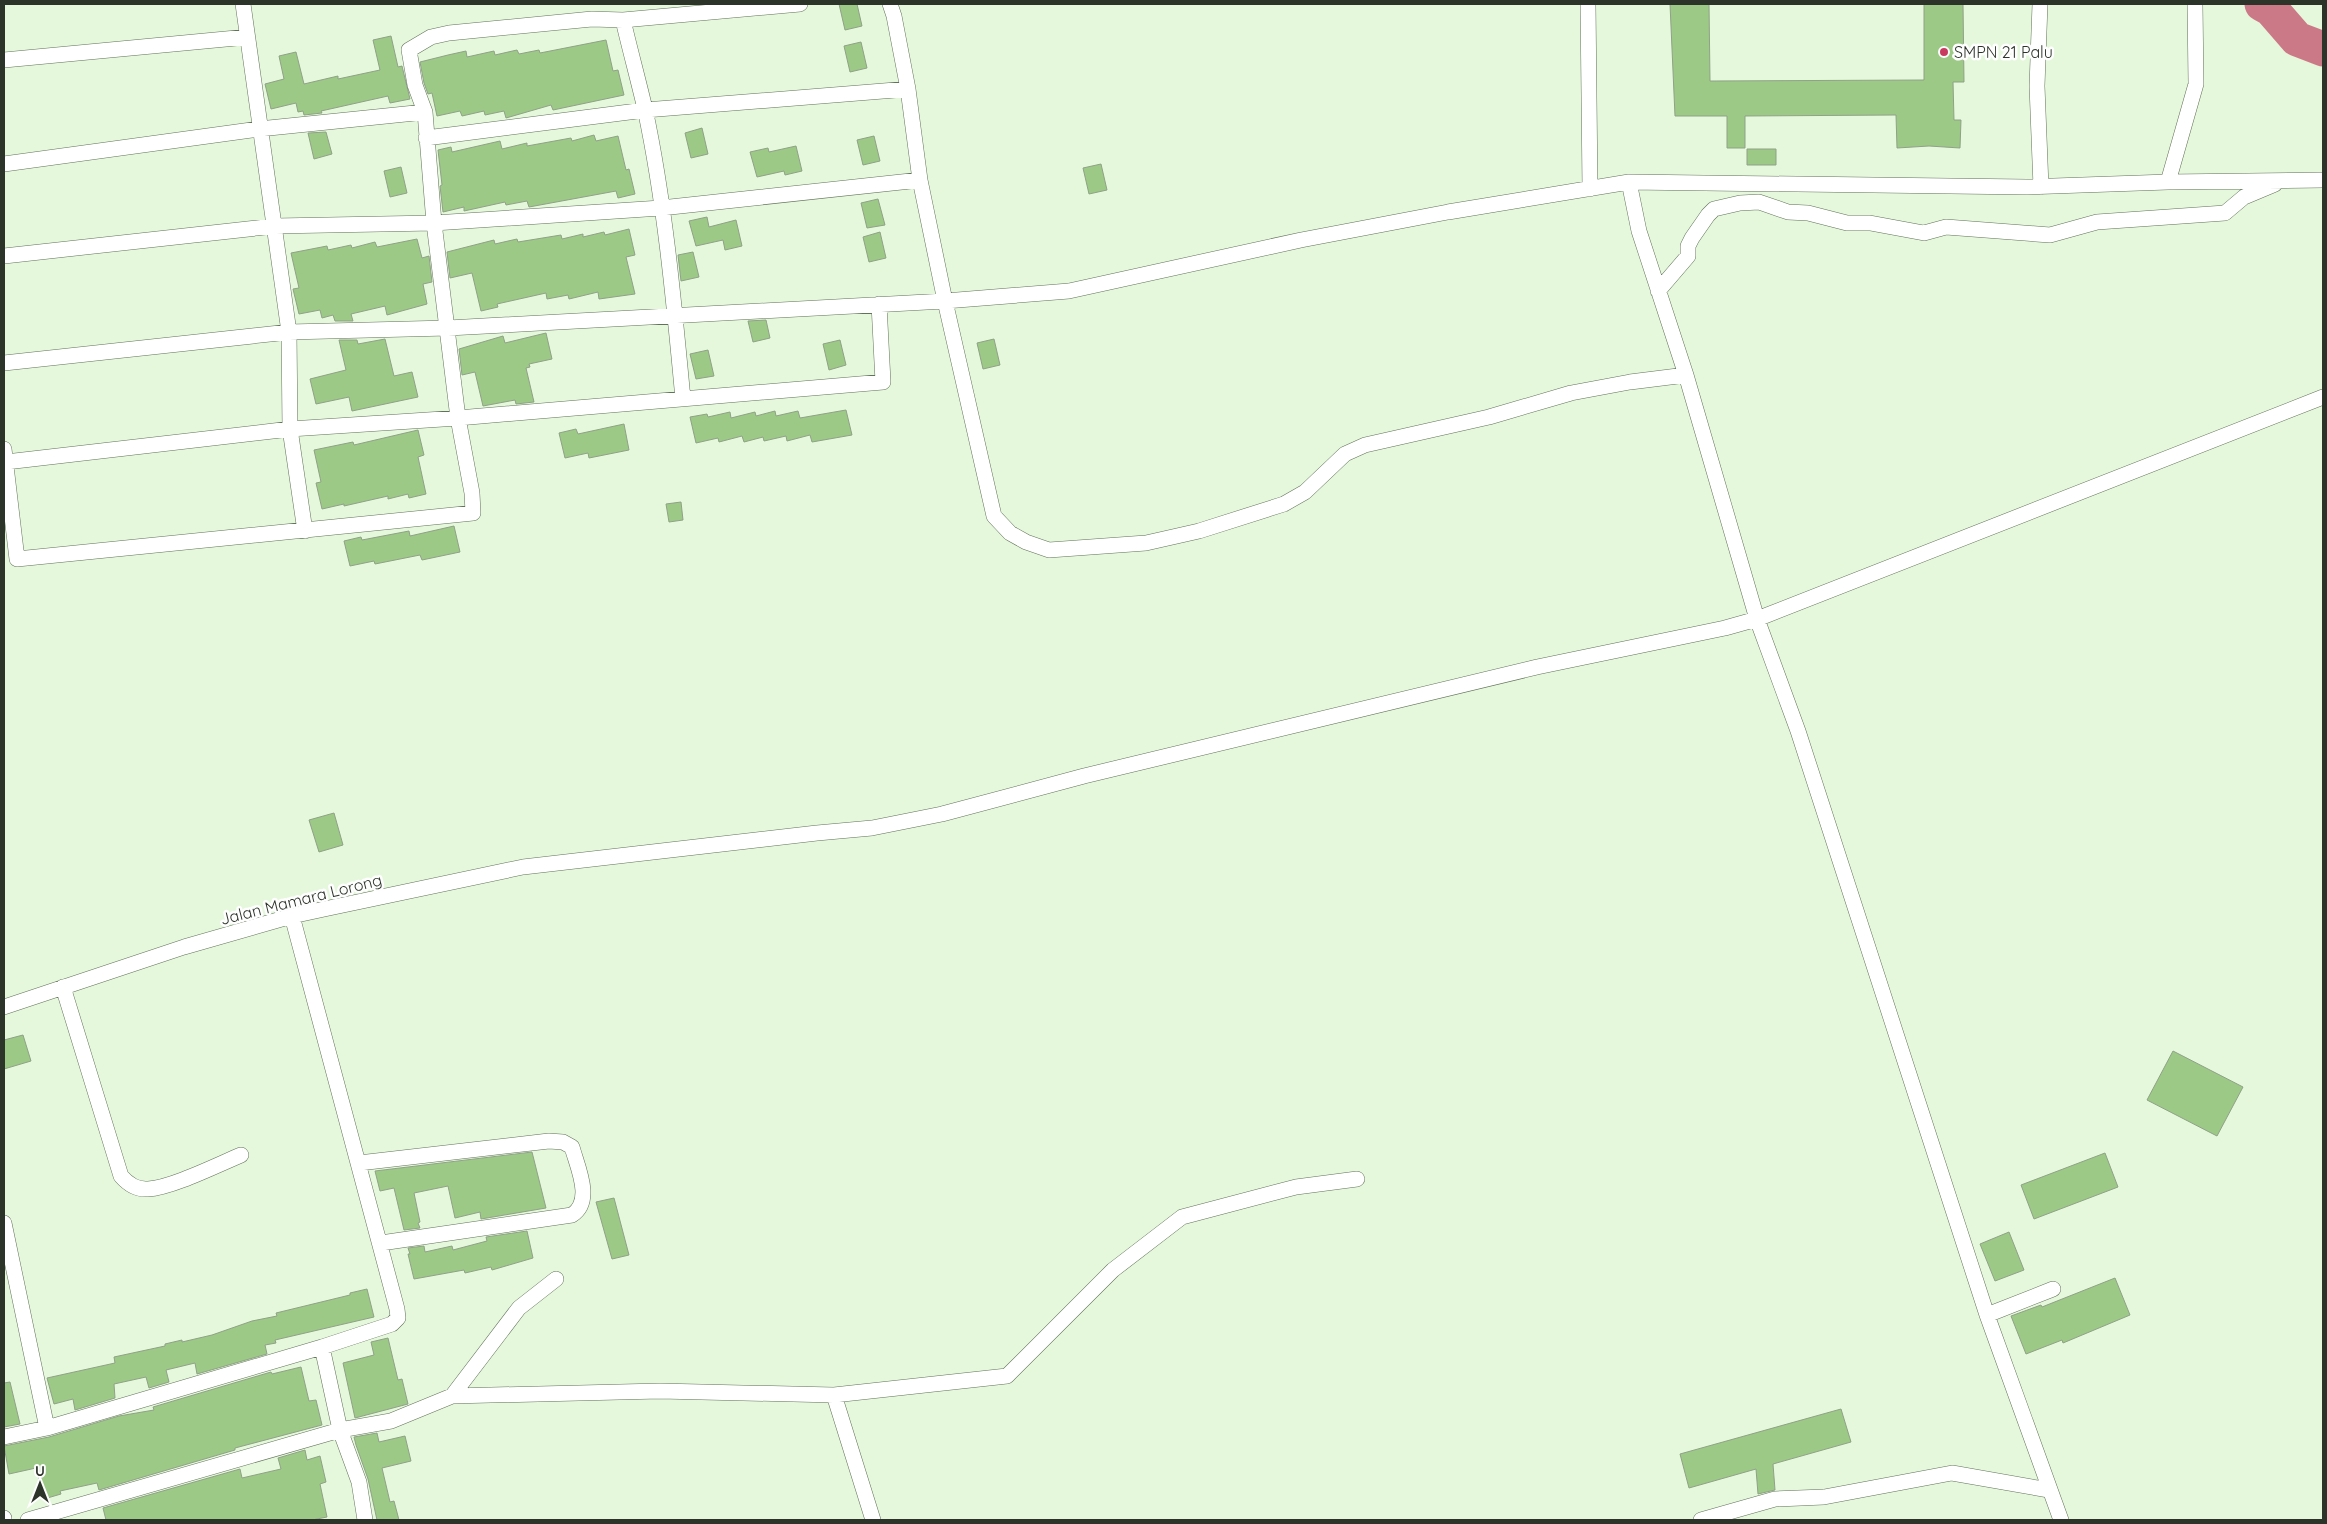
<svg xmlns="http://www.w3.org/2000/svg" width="2327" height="1524" viewBox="0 0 2327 1524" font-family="Quicksand,sans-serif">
	<rect width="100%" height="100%" fill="#e5f8dc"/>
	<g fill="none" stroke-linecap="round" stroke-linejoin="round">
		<path stroke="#cc7987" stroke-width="35" d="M2262,4L2271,9L2297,39L2323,49"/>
	</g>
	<path fill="#9cc986" stroke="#90a188" d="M839,4H857L862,26L845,30Z
		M1670,4H1709L1710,81L1924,80V4H1963L1964,82H1953L1954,120H1961L1960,148L1929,146L1897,148L1896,115L1745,116V148H1727V116H1675Z
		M391,36L398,67L402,66L410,99L390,103L388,96L321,111L322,113L304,115L303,111L298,112L296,103L271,109L265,84L284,79L279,56L296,52L304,84L338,76V79L380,70L373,40Z
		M606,40L613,71L618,70L624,95L553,110L551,105L506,118L504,111L485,115L484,111L462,116L460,111L437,116L432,93L428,94L424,83L420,62L448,55L466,51L467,57L494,51L495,55L517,50L519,54L539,50L540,53Z
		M861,42L867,68L850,72L844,46Z
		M702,128L708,154L691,158L685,133Z
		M326,132L332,154L314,159L308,133Z
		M594,135L596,141L618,136L626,170L629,169L635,194L618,198L616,191L529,207L527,201L506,205L505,202L464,211V207L443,212L440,186L442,185L438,150L451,147L452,152L500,141L502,149L527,143V146L571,138L572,141Z
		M874,136L880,161L863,165L857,140Z
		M796,146L802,171L785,175L784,171L757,177L750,152L768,148L769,152Z
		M1747,149H1776V165H1747Z
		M1101,164L1107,190L1089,194L1083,168Z
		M401,167L407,193L390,197L384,171Z
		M878,199L885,225L867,228L861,203Z
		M707,217L709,227L736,220L742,246L725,250L723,240L696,246L689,221Z
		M629,229L635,255L626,257L635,294L599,299L598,292L569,299L568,295L547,299L546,293L497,304L498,307L481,311L472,273L450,278L447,252L494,240L495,244L517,239L518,242L561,235L562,239L583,234V237L604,232L605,235Z
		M880,232L886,258L869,262L863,237Z
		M417,239L422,258L429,256L432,282L423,284L427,304L387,315L385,306L351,314L353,321H335L333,315L322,318L320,310L299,314L293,289L299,288L291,253L327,246L328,250L351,245L352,248L375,242L377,247Z
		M693,252L699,277L681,281L678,255Z
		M766,320L770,338L753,342L748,321Z
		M546,333L552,359L529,364L530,367L526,368L534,402L516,404L515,400L483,406L475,372L462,375L459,349L503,336L505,343Z
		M385,339L394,376L412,372L418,397L352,411L349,397L316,404L310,379L346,370L339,340H357L358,344Z
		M994,339L1000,365L983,369L977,343Z
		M840,340L846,365L829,370L823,344Z
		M708,350L714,376L696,379L690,354Z
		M846,410L852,435L812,442L810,435L787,441L786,436L764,441L763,437L744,442L742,436L719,442L718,438L696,443L690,417L707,414L708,417L730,412L731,418L755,412L756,416L775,411L776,416L798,411L800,418Z
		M624,424L629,450L589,458L588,453L565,458L559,433L576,429L578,434Z
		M418,430L424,455L418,457L426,494L409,498L408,494L388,499V496L344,506V504L322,509L316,483L321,482L314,450L353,442L354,445Z
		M681,502L683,520L669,522L666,504Z
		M454,526L460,552L422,560L420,555L375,564L374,561L350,566L344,541L361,537L362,540L409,531L410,536Z
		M334,813L343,845L319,852L309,820Z
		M23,1035L31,1061L4,1069V1040Z
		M2173,1051L2243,1087L2217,1136L2147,1100Z
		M532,1152L546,1208L481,1219L480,1212L455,1218L448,1186L414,1193L420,1222L418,1223L420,1228L404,1230L394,1188L380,1191L375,1171Z
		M2105,1153L2118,1187L2034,1219L2021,1185Z
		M614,1198L629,1255L612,1259L596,1202Z
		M527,1231L533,1258L492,1270L491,1267L465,1273L464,1270L414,1279L408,1254H410L408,1248L424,1246L425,1252L452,1246L453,1250L487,1241L486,1237Z
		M2009,1232L2024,1270L1995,1281L1980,1244Z
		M2115,1278L2130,1315L2063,1343L2062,1340L2026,1354L2011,1316L2041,1305L2042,1307Z
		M367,1289L374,1317L275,1340L276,1343L265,1345L267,1354L197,1374L195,1363L166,1370L169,1382L149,1388L146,1377L114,1384L115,1398L75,1410L73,1399L54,1404L47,1378L115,1363L114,1357L165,1346V1344L182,1340V1342L212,1335L252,1321L277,1316L276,1313L350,1295V1293Z
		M388,1338L398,1380L402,1379L408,1404L355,1418L343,1363L374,1355L371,1342Z
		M301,1367L309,1401L316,1400L322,1425L235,1448V1450L99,1490L97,1483L60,1491L61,1494L44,1499L36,1468L9,1474L4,1446L49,1437L119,1416L154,1410L153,1407L271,1372L272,1374Z
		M10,1382L20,1424L4,1427V1383Z
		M1841,1409L1851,1442L1773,1464L1775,1490L1758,1494L1756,1469L1689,1488L1680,1454Z
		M377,1433L379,1442L405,1436L411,1461L382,1468L390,1502L394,1501L399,1520H377L368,1479L356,1445L354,1437Z
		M305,1450L307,1460L320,1456L326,1482L320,1484L327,1517L312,1520H106L103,1508L240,1469L242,1478L281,1469L278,1458Z"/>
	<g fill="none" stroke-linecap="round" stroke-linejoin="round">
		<defs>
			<path id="minor" d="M243,4L289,332L290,429L305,531
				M890,4L894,16L908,89L920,180L945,301L994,516L1010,533L1026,542L1049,550L1146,543L1199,531L1284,504L1305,492L1345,454L1365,445L1489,417L1571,393L1630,382L1686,375
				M1588,4L1590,189
				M2040,4L2037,86L2041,187
				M623,20C630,50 638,79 645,109C665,203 674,303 683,399
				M4,60L247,37
				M426,138L645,110L908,89
				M4,164L259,129L425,112
				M2168,182L2196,84L2195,4
				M4,256L275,226L434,223L661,208L920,180
				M1658,291L1688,256V246L1692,238L1708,215L1714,209L1740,203L1759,202L1788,212L1808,213L1847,223H1870L1924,233L1946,227L2050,235L2097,222L2225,213L2244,197L2275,184
				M4,363L289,332L448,328L945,301L1069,291L1301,240L1448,212L1629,182
				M4,449L17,559L473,513L472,493L458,418L434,223L425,112L415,85L409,50L431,37L449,33L592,19L623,20L800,4
				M6,462L290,429L458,418L883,382L879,304
				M292,916L397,1309L398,1318L392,1324L322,1347
				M63,987L121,1176C128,1184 136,1190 148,1189C171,1188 217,1165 241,1155
				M4,1007L184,947L292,916L329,908L523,867L817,833L872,828L942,814L1084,776L1537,667L1725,628L1757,619L2323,397
				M359,1163L549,1141L563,1142L572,1147C577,1166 594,1201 572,1215L381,1243
				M4,1223L47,1428
				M1987,1315L2053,1289
				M834,1395L1007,1376L1113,1270L1182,1217L1296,1187L1357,1179
				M452,1396L660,1391L834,1395L873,1520
				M4,1437L47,1428L322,1347L340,1430L359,1482L365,1520
				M4,1518V1520
				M28,1520L340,1430L391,1421L452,1396L519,1308L556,1279
				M1701,1520L1775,1499L1824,1497L1952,1473L2049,1490
				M2061,1520L1987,1315L1798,731L1757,619L1686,375L1639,231L1629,182L2027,187L2168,182L2323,180"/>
		</defs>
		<use href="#minor" stroke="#62725a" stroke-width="16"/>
		<use href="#minor" stroke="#fff" stroke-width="15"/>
	</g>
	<circle fill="#c93a60" stroke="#fefefe" stroke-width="2" cx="1944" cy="52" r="5"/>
	<g text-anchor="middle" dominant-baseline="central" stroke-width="5" stroke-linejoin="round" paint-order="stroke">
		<g font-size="16" fill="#2c3329" stroke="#fefefe" text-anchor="start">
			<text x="1954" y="52">SMPN 21 Palu</text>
		</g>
		<g font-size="16" fill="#2c3329" stroke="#fefefe">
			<text transform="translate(301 899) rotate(-14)">Jalan Mamara Lorong</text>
		</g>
	</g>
	<rect width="2327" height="1524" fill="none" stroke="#2c3329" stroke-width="10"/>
	<g transform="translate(40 1484)" stroke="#fefefe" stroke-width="4" paint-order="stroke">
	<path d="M0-4L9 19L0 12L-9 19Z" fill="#2c3329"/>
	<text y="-8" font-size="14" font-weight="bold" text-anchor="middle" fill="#2c3329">U</text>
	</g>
</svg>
